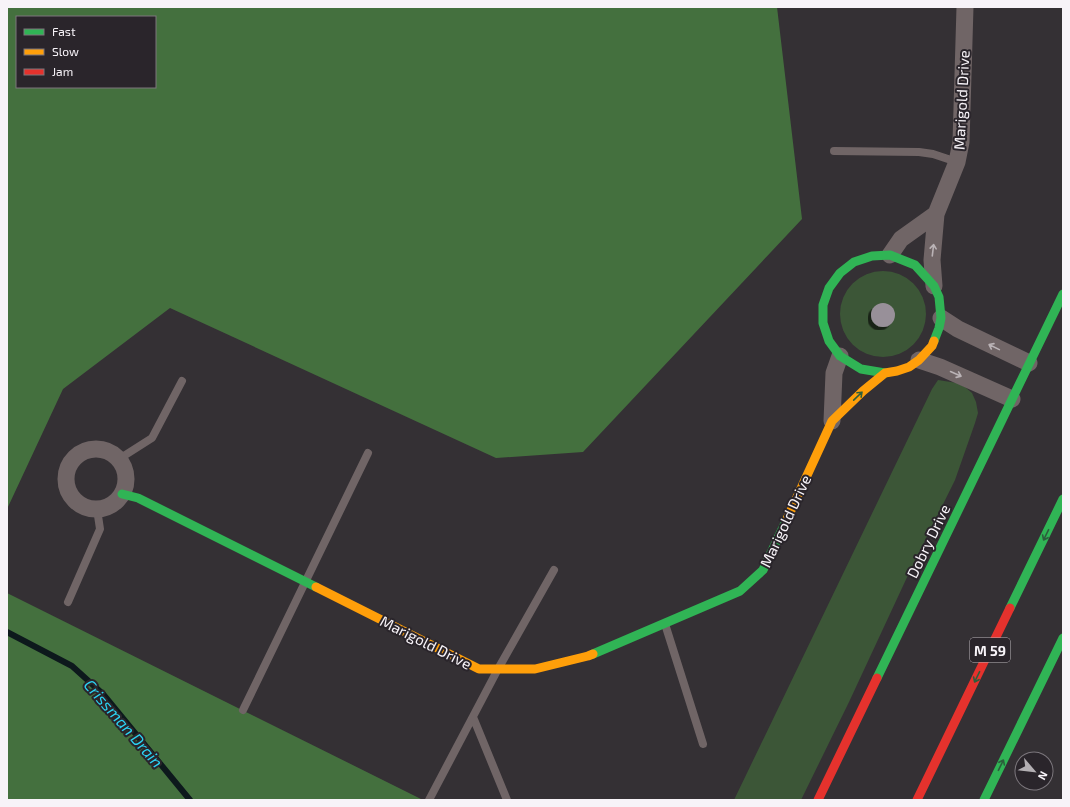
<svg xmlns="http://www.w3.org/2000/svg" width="1070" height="807" viewBox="0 0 1070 807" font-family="'Exo 2',sans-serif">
	<defs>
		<filter id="shadow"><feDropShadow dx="-3.5" dy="3.5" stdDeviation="0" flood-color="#0009"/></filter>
	</defs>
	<rect width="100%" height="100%" fill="#343034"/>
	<path fill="#3c5637" d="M840 314a43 43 0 1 1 86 0a43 43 0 1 1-86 0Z
		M938,380L957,383L965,387L972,393L976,402L978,413L975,423L955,480L909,573L849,702L801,800H734L932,389Z"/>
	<path fill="#44703e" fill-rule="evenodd" d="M7,7H777L802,219L583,452L496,458L170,308L63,389L7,509ZM17,17H155V87H17Z
		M7,593L423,800H7Z"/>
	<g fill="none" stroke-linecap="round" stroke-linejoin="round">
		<path stroke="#0d191c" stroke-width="6" d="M7,632L72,666L103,694L190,800"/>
	</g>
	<path fill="#989099" filter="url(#shadow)" d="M871 315a12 12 0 1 1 24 0a12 12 0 1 1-24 0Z"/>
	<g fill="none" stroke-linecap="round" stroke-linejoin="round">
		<path stroke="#706566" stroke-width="8" d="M834,151L919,152L933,154L957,162
			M119,459L152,438L182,381
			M68,602L100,529L97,509
			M665,624L703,744
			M243,710L368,453
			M473,717L507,800
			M429,800L498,669L554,570"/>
		<path stroke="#706566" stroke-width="17" d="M890,255L901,239L936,214
			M934,286L932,260L936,214L957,162L961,142L965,7
			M941,318L958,329L1029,363
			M919,360L940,367L1012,399
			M832,421L834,373L840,356
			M66 479a30 30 0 1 1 60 0a30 30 0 1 1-60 0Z"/>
		<path stroke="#30b455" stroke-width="9" d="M885,373L861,369L840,356L829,341L823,323V305L829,288L840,273L854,262L872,256L890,255L915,265L934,286L939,297L941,318L939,328L934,341
			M122,494L138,498L316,587
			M1010,608L1063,499
			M593,654L740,591L763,570L787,519
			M877,678L1063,294
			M984,800L1063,638"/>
		<path stroke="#ff9f0a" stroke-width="9" d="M787,519L832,421L863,391L885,373L897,371L909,367L919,360L932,346L934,341
			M316,587L479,669H535L588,656L593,654"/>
		<path stroke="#e5322d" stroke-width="9" d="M818,800L877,678
			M917,800L1010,608"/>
	</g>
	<defs><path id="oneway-shaft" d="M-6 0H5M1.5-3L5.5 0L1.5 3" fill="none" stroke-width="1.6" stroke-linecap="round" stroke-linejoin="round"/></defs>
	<g stroke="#bab3b6">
		<use href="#oneway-shaft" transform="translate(933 250) rotate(-83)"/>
		<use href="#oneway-shaft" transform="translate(994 347) rotate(-154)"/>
		<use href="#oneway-shaft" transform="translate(956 374) rotate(24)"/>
	</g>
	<g stroke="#2c5e3c">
		<use href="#oneway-shaft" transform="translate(858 396) rotate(-44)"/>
		<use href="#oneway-shaft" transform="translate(1046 535) rotate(116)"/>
		<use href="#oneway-shaft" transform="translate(977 677) rotate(116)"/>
		<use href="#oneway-shaft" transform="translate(1001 765) rotate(-64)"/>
	</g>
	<g text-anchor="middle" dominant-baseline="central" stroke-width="4" stroke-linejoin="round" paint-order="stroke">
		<rect fill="#2a252b" stroke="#bab5ba" stroke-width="1" x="970" y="638" width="40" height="24" rx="3"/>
		<g font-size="14" font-weight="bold" fill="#f7f3f8">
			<text x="990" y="650">M 59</text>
		</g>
		<g font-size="15" fill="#f7f3f8" stroke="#2a252b">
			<text transform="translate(961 100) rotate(-87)">Marigold Drive</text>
			<text transform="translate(785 521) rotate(-65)">Marigold Drive</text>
			<text transform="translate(928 541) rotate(-64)">Dobry Drive</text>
			<text transform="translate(426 642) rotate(27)">Marigold Drive</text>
		</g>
		<g font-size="16" font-style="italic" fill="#2bd4f4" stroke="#2a252b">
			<text transform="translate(124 723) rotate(49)">Crissman Drain</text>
		</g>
	</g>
	<rect width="1070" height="807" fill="none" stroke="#f7f3f8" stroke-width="16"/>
	<rect x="16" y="16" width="140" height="72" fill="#2a252b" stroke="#7c777d"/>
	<rect x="24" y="29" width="20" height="6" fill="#30b455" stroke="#7c777d"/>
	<text x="52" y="36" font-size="12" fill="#f7f3f8">Fast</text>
	<rect x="24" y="49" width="20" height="6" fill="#ff9f0a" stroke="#7c777d"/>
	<text x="52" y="56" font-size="12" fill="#f7f3f8">Slow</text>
	<rect x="24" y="69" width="20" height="6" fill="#e5322d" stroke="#7c777d"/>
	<text x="52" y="76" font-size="12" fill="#f7f3f8">Jam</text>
	<g transform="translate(1034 771) rotate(118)"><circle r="19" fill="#2a252b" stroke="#7c777d"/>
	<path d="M0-3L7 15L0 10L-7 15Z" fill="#b3afb3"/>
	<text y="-6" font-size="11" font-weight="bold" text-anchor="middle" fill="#f7f3f8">N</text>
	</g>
</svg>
